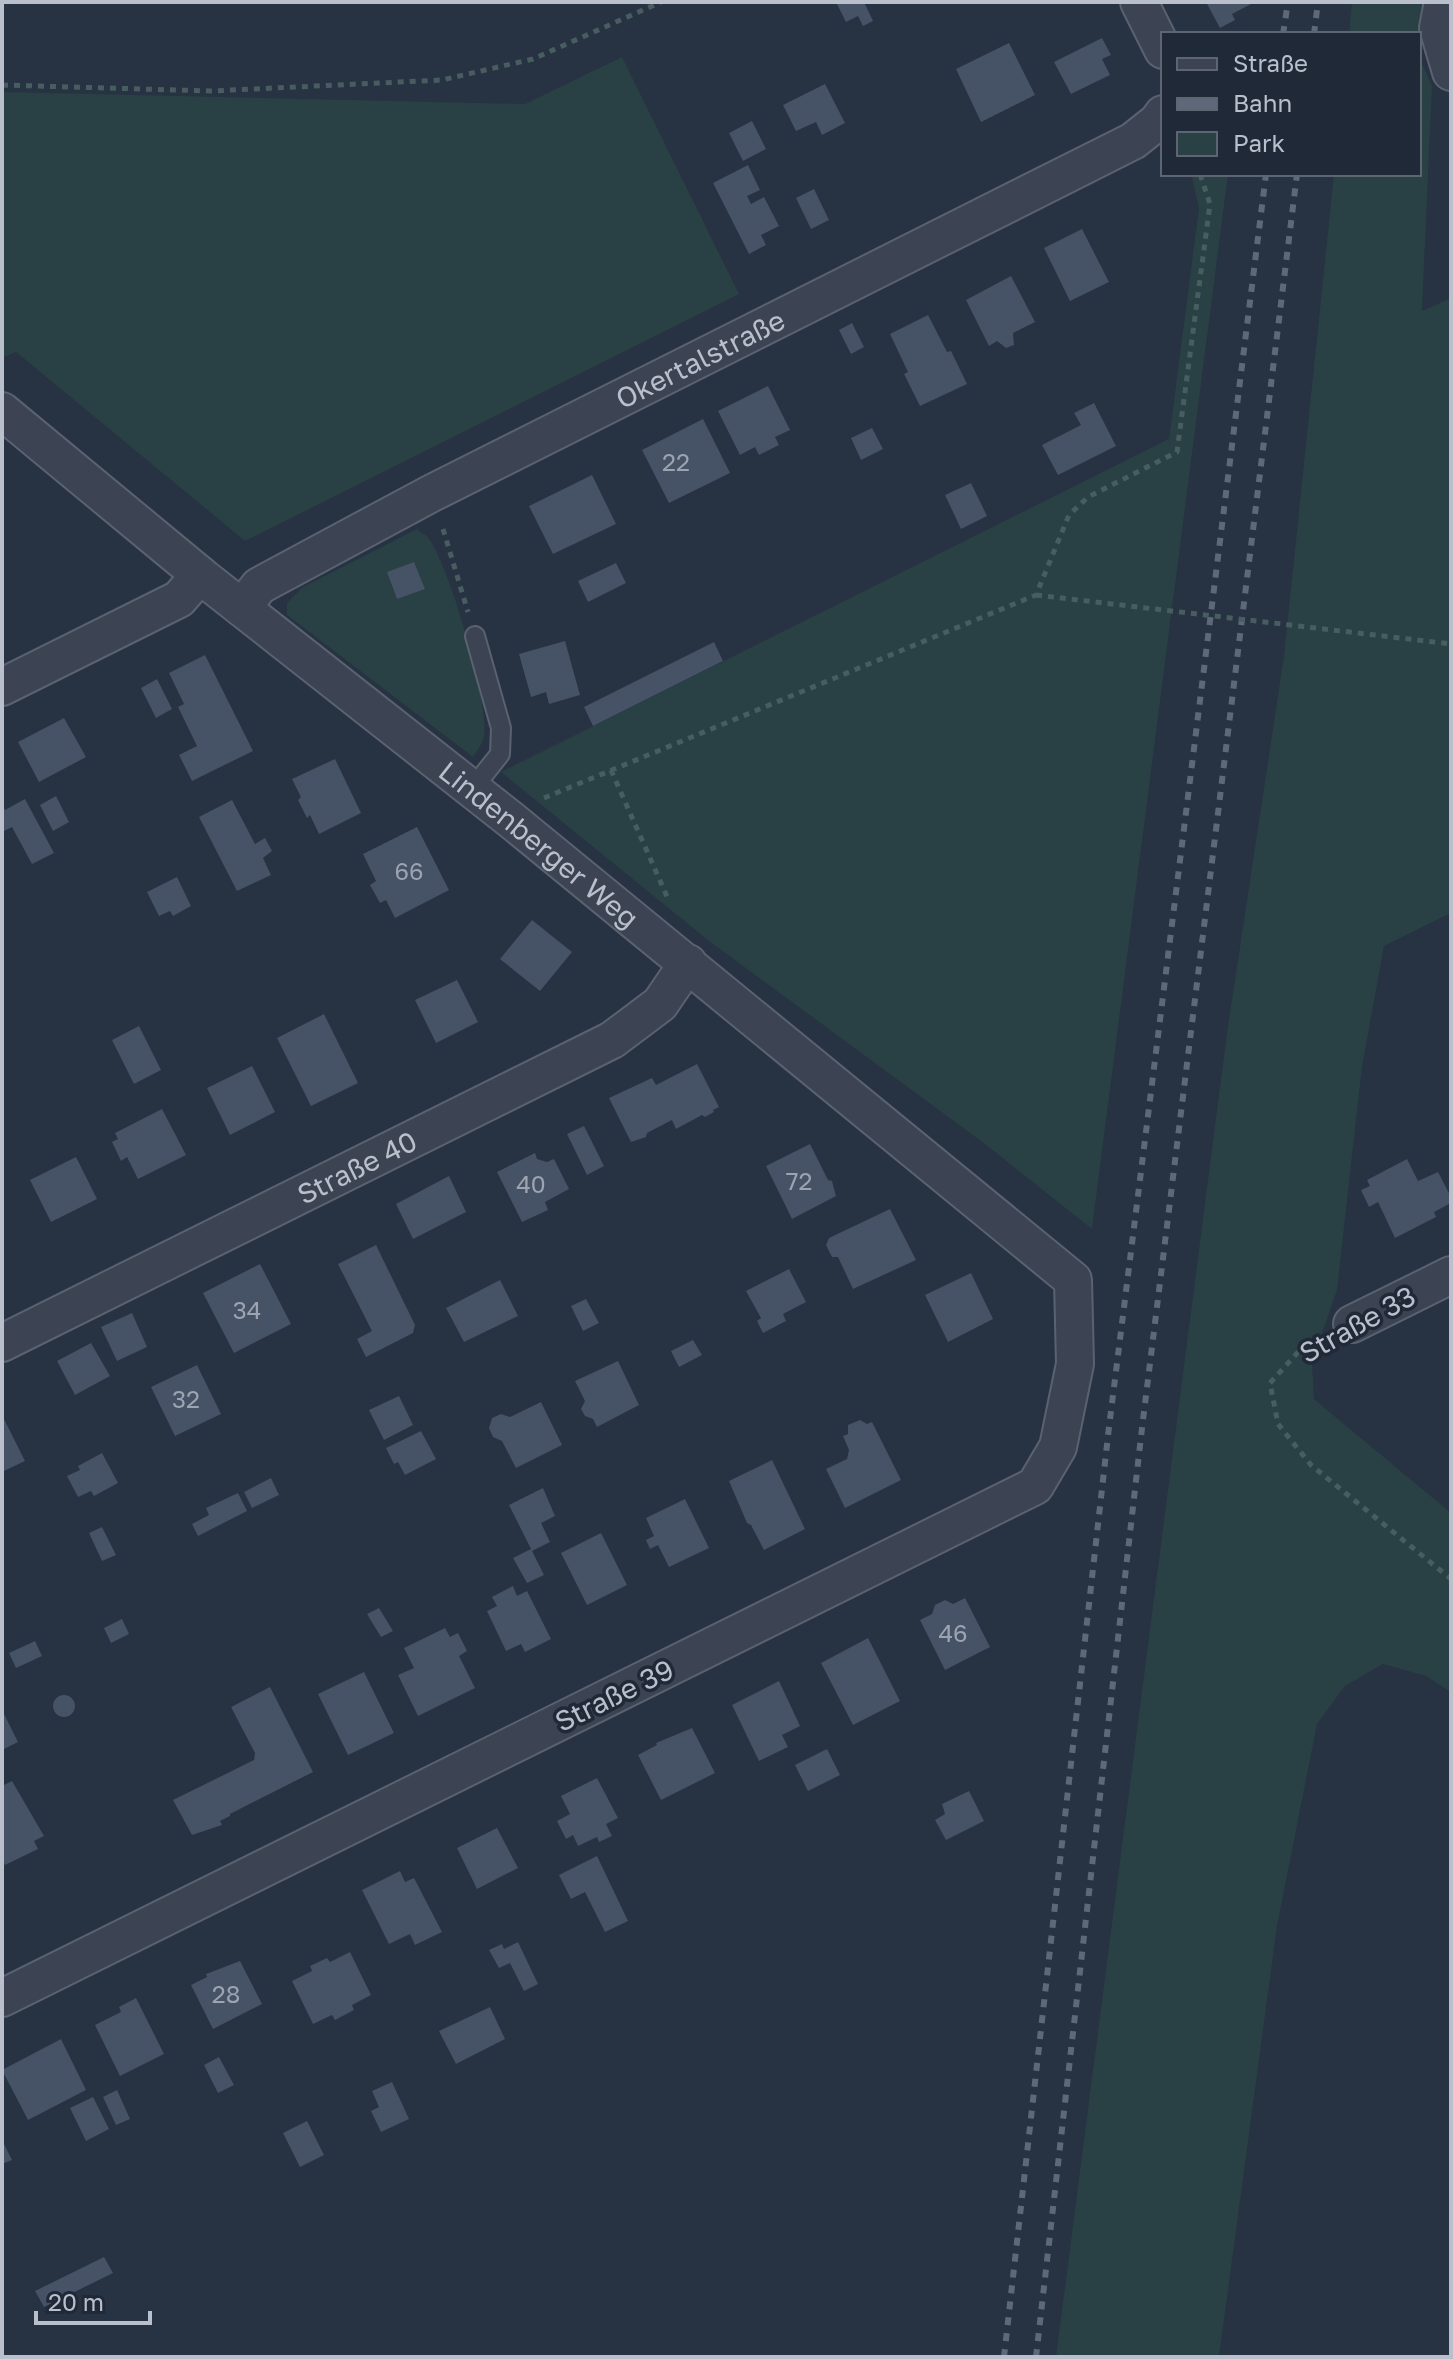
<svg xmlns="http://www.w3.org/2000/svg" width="1453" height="2359" viewBox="0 0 1453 2359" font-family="'Golos Text',sans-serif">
	<rect width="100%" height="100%" fill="#273243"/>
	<path fill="#294044" d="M1352,2H1423L1419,37V34H1349Z
		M622,57L739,294L245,541L16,352L2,358V92L525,104Z
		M1419,57L1432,85L1422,311L1451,298V913L1384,946L1362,1067L1337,1290L1312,1362L1314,1399L1451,1513V1692L1426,1676L1383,1664L1345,1686L1317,1724L1277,1926L1219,2357H1056L1227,1033L1284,656L1334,174H1419Z
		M1191,174H1228L1092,1229L985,1144L709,941L501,772L1169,439L1199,208Z
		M417,529C419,531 425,535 427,536C448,560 490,705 484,736C483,743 477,751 473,757L287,615V603L303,587Z"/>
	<path fill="#465265" d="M836,2H864L873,21L863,26L858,16L846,22Z
		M1206,2H1250L1251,4L1232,14L1235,20L1220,28Z
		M1102,38L1111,55L1102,59L1110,75L1071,94L1054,62Z
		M1009,43L1035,95L981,122L956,69Z
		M825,84L845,123L822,135L816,122L796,131L783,105Z
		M752,121L766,149L743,161L729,133Z
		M748,165L760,190L747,196L751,204L764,197L779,226L761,235L766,245L749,254L713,183Z
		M814,189L829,220L811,229L796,198Z
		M1082,229L1109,282L1070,301L1044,248Z
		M1011,276L1035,322L1013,333L1014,345L1006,348L997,341L989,346L966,300Z
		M928,315L947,352L951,351L967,384L920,406L904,374L908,372L890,334Z
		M852,323L864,347L851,354L839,330Z
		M768,386L790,430L775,437L779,445L759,455L755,447L740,455L718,411Z
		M1094,403L1116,446L1058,475L1042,445L1081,425L1074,413Z
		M703,419L730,473L669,503L642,450Z
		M872,428L883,449L861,460L851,438Z
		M592,475L616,524L553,554L529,506Z
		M971,483L987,516L961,529L945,495Z
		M414,562L425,589L397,599L387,572Z
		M616,563L626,583L588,602L578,581Z
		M565,641L580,695L549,704L546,692L531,697L519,654Z
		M714,642L723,661L593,726L584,707Z
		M205,655L253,751L192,781L179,755L197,746L178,707L184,704L169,673Z
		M157,679L172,709L156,718L141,688Z
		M64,718L86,757L39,782L18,742Z
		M335,759L361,813L319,834L310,815L307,818L298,800L301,797L292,779Z
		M56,796L69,822L53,831L40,805Z
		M25,799L54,853L32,864L12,827L2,832V804L5,810Z
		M232,800L255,844L265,838L272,851L263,858L271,875L237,891L199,817Z
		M417,827L449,890L395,918L386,900L380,903L370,885L376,881L363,854Z
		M177,877L191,906L173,916L170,911L159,916L147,892Z
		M532,920L572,952L540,991L500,959Z
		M457,980L478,1022L436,1043L415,1000Z
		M324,1014L358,1083L311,1106L277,1038Z
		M139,1026L161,1070L134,1084L112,1040Z
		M697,1064L719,1107L713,1110L714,1112L705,1117L702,1115L676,1129L672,1120L647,1133L646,1137L631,1142L609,1098L652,1078L656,1085Z
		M252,1066L275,1112L230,1135L207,1088Z
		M162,1109L186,1155L138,1179L127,1157L121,1161L112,1142L118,1139L115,1133Z
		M584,1126L604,1166L587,1175L567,1134Z
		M810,1144L828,1180L832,1181L836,1196L792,1219L766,1166Z
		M535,1153L537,1159L547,1162L554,1159L569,1189L545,1202L548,1210L522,1222L497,1172Z
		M76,1157L97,1199L51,1222L30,1180Z
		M1407,1159L1418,1181L1438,1172L1451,1197V1203L1434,1212L1436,1217L1395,1238L1378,1202L1369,1207L1361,1190L1370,1186L1367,1180Z
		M449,1176L466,1212L413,1239L396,1204Z
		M890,1209L916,1260L853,1289L838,1257H832L826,1245L829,1238Z
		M376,1245L415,1325L413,1333L366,1357L357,1339L372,1331L338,1264Z
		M260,1264L291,1324L234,1353L203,1293Z
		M789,1269L806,1302L783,1314L786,1321L763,1333L757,1321L761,1318L746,1291Z
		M971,1273L993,1319L948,1342L925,1295Z
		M500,1280L518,1316L464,1342L446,1308Z
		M586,1299L599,1323L583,1331L571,1306Z
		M132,1313L147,1347L117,1361L101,1327Z
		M693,1340L702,1355L679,1367L671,1351Z
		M91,1343L110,1376L75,1395L57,1361Z
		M618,1361L639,1405L597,1427L593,1419L585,1416L581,1409L585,1401L575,1381Z
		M197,1365L221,1414L175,1436L151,1387Z
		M399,1396L413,1425L384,1440L369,1410Z
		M541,1402L562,1445L516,1468L502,1441L493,1437L489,1428L492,1418L501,1414L510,1417Z
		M2,1415L25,1461L2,1472Z
		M860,1420L867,1424L872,1422L901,1480L845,1508L826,1469L847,1459L849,1450L843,1436L848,1434V1425Z
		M421,1431L436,1459L405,1475L398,1462L394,1464L386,1448Z
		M102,1453L118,1483L94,1496L91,1491L78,1497L67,1476L80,1470L78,1466Z
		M772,1460L805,1529L764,1550L751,1525L747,1523L729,1481Z
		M271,1478L279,1495L252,1508L244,1492Z
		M543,1488L555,1516L541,1523L550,1542L532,1551L509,1505Z
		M238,1493L247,1511L198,1536L192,1524L209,1515L206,1508Z
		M685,1499L709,1548L669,1567L658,1545L650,1549L646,1540L654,1536L646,1518Z
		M102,1527L116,1555L102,1561L89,1533Z
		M601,1533L627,1585L587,1605L561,1553Z
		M531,1549L544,1575L527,1583L513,1558Z
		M513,1586L517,1596L527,1591L551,1639L525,1652L521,1644L506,1651L487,1611L497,1606L492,1597Z
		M965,1598L990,1647L945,1670L920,1620L932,1614L935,1605L945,1600L953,1604Z
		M379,1608L393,1631L381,1637L367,1614Z
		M122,1619L129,1634L111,1643L104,1628Z
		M445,1628L450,1637L458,1633L467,1651L459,1656L475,1688L418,1716L398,1675L414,1668L404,1648Z
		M868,1638L900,1701L853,1725L821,1663Z
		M35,1641L42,1656L16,1668L9,1653Z
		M364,1672L394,1733L348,1755L318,1694Z
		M779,1681L800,1726L782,1735L788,1747L759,1761L732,1705Z
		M270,1687L313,1772L230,1814V1816L220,1821L222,1825L192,1835L173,1800L254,1760L255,1753L231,1707Z
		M53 1706a11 11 0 1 1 22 0a11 11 0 1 1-22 0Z
		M2,1710L18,1742L2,1750Z
		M692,1728L715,1773L661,1800L638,1755L657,1745L656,1743Z
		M827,1749L840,1775L808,1791L795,1765Z
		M597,1778L618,1818L606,1824L612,1836L599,1842L597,1837L578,1846L573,1835L566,1839L557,1821L570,1814L561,1796Z
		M12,1781L44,1836L34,1841L38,1849L5,1865L2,1859V1786Z
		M969,1791L984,1821L946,1840L935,1820L945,1814L942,1804Z
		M497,1828L518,1868L477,1889L457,1848Z
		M597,1856L628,1921L605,1932L585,1892L571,1899L559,1875Z
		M400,1871L405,1882L414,1878L442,1932L415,1945L410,1934L389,1944L362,1890Z
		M518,1942L538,1984L524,1991L510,1963L499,1968L489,1950L502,1944L504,1949Z
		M350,1952L371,1995L352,2005L354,2010L335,2020L332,2015L313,2024L292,1981L312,1971L310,1966L327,1958L330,1962Z
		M240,1961L262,2004L213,2029L191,1985L207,1977L206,1974Z
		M136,1998L164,2054L120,2076L95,2025L121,2012L119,2007Z
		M490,2007L505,2039L456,2064L439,2031Z
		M61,2039L86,2090L28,2120L2,2070Z
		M219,2057L234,2085L218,2093L204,2065Z
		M392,2082L409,2119L381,2132L371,2111L379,2107L372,2091Z
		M117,2090L130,2119L116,2125L103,2097Z
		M93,2097L109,2129L86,2141L70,2108Z
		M307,2121L324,2155L300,2167L283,2133Z
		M2,2140L12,2160L2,2164Z
		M104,2257L113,2273L44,2307L35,2291Z"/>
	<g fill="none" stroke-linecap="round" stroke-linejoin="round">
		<defs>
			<path id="service" d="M473,788L500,754L501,728L475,636"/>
			<g id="minor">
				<path d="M1139,2L1163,50"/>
				<path d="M1443,2L1438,28L1451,72"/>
				<path id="s1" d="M2,411L205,579L510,819L1073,1280L1075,1364L1058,1447L1035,1486L2,1998"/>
				<path id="s2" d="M242,608L259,586L432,493L1133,141L1157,122L1163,114"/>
				<path d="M2,687L179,599L200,575"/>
				<path d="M1352,1324L1451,1275"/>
				<path id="s3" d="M2,1343L612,1040L660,1004L688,963"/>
			</g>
		</defs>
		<use href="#service" stroke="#5a6270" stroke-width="22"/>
		<use href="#minor" stroke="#5a6270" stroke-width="40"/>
		<path stroke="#485d60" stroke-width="5" stroke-dasharray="6 6" stroke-linecap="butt" d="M2,85L211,91L442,80L533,59L661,2
			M443,529L468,612
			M611,770L669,901
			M544,798L1036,595L1069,515L1088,497L1177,452L1210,204L1200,174
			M1319,1340L1300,1350L1270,1383L1278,1424L1311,1465L1451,1579"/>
		<use href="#service" stroke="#3c4453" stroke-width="18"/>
		<use href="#minor" stroke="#3c4453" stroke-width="36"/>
		<path stroke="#5e6879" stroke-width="6" stroke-dasharray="8 8" stroke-linecap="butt" d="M1283,34L1288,2
			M1314,34L1318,2
			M1004,2357L1109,1427L1266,174
			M1036,2357L1142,1428L1297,174"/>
		<path stroke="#485d60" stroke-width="5" stroke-dasharray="6 6" stroke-linecap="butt" d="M1036,595L1451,644"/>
	</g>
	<g text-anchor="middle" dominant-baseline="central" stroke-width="7" stroke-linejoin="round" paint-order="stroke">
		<g font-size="24" fill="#9ca4b2">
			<text x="676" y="461">22</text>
			<text x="409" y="870">66</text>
			<text x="799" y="1180">72</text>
			<text x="531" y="1183">40</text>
			<text x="247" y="1309">34</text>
			<text x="186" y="1398">32</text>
			<text x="953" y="1632">46</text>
			<text x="226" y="1993">28</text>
		</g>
		<g font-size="28" fill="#b9c0cc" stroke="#202938">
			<text stroke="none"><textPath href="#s2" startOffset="524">Okertalstraße</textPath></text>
			<text stroke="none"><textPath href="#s1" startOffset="690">Lindenberger Weg</textPath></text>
			<text stroke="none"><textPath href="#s3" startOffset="396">Straße 40</textPath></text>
			<text transform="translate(1357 1324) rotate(-29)">Straße 33</text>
			<text transform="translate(614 1695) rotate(-26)">Straße 39</text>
		</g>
	</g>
	<rect width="1453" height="2359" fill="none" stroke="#b9c0cc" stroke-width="8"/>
	<rect x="1161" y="32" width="260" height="144" fill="#202938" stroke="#5d6573" stroke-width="2"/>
	<rect x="1177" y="58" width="40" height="12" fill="#3c4453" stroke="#5d6573" stroke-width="2"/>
	<text x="1233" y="72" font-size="24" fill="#b9c0cc">Straße</text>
	<rect x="1177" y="98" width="40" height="12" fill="#5e6879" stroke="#5d6573" stroke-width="2"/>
	<text x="1233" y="112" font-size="24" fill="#b9c0cc">Bahn</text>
	<rect x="1177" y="132" width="40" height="24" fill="#294044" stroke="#5d6573" stroke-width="2"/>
	<text x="1233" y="152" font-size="24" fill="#b9c0cc">Park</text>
	<path d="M36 2311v12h114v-12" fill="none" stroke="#b9c0cc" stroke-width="4"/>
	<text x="48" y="2311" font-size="24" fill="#b9c0cc" stroke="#202938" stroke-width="6" paint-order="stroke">20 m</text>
</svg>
